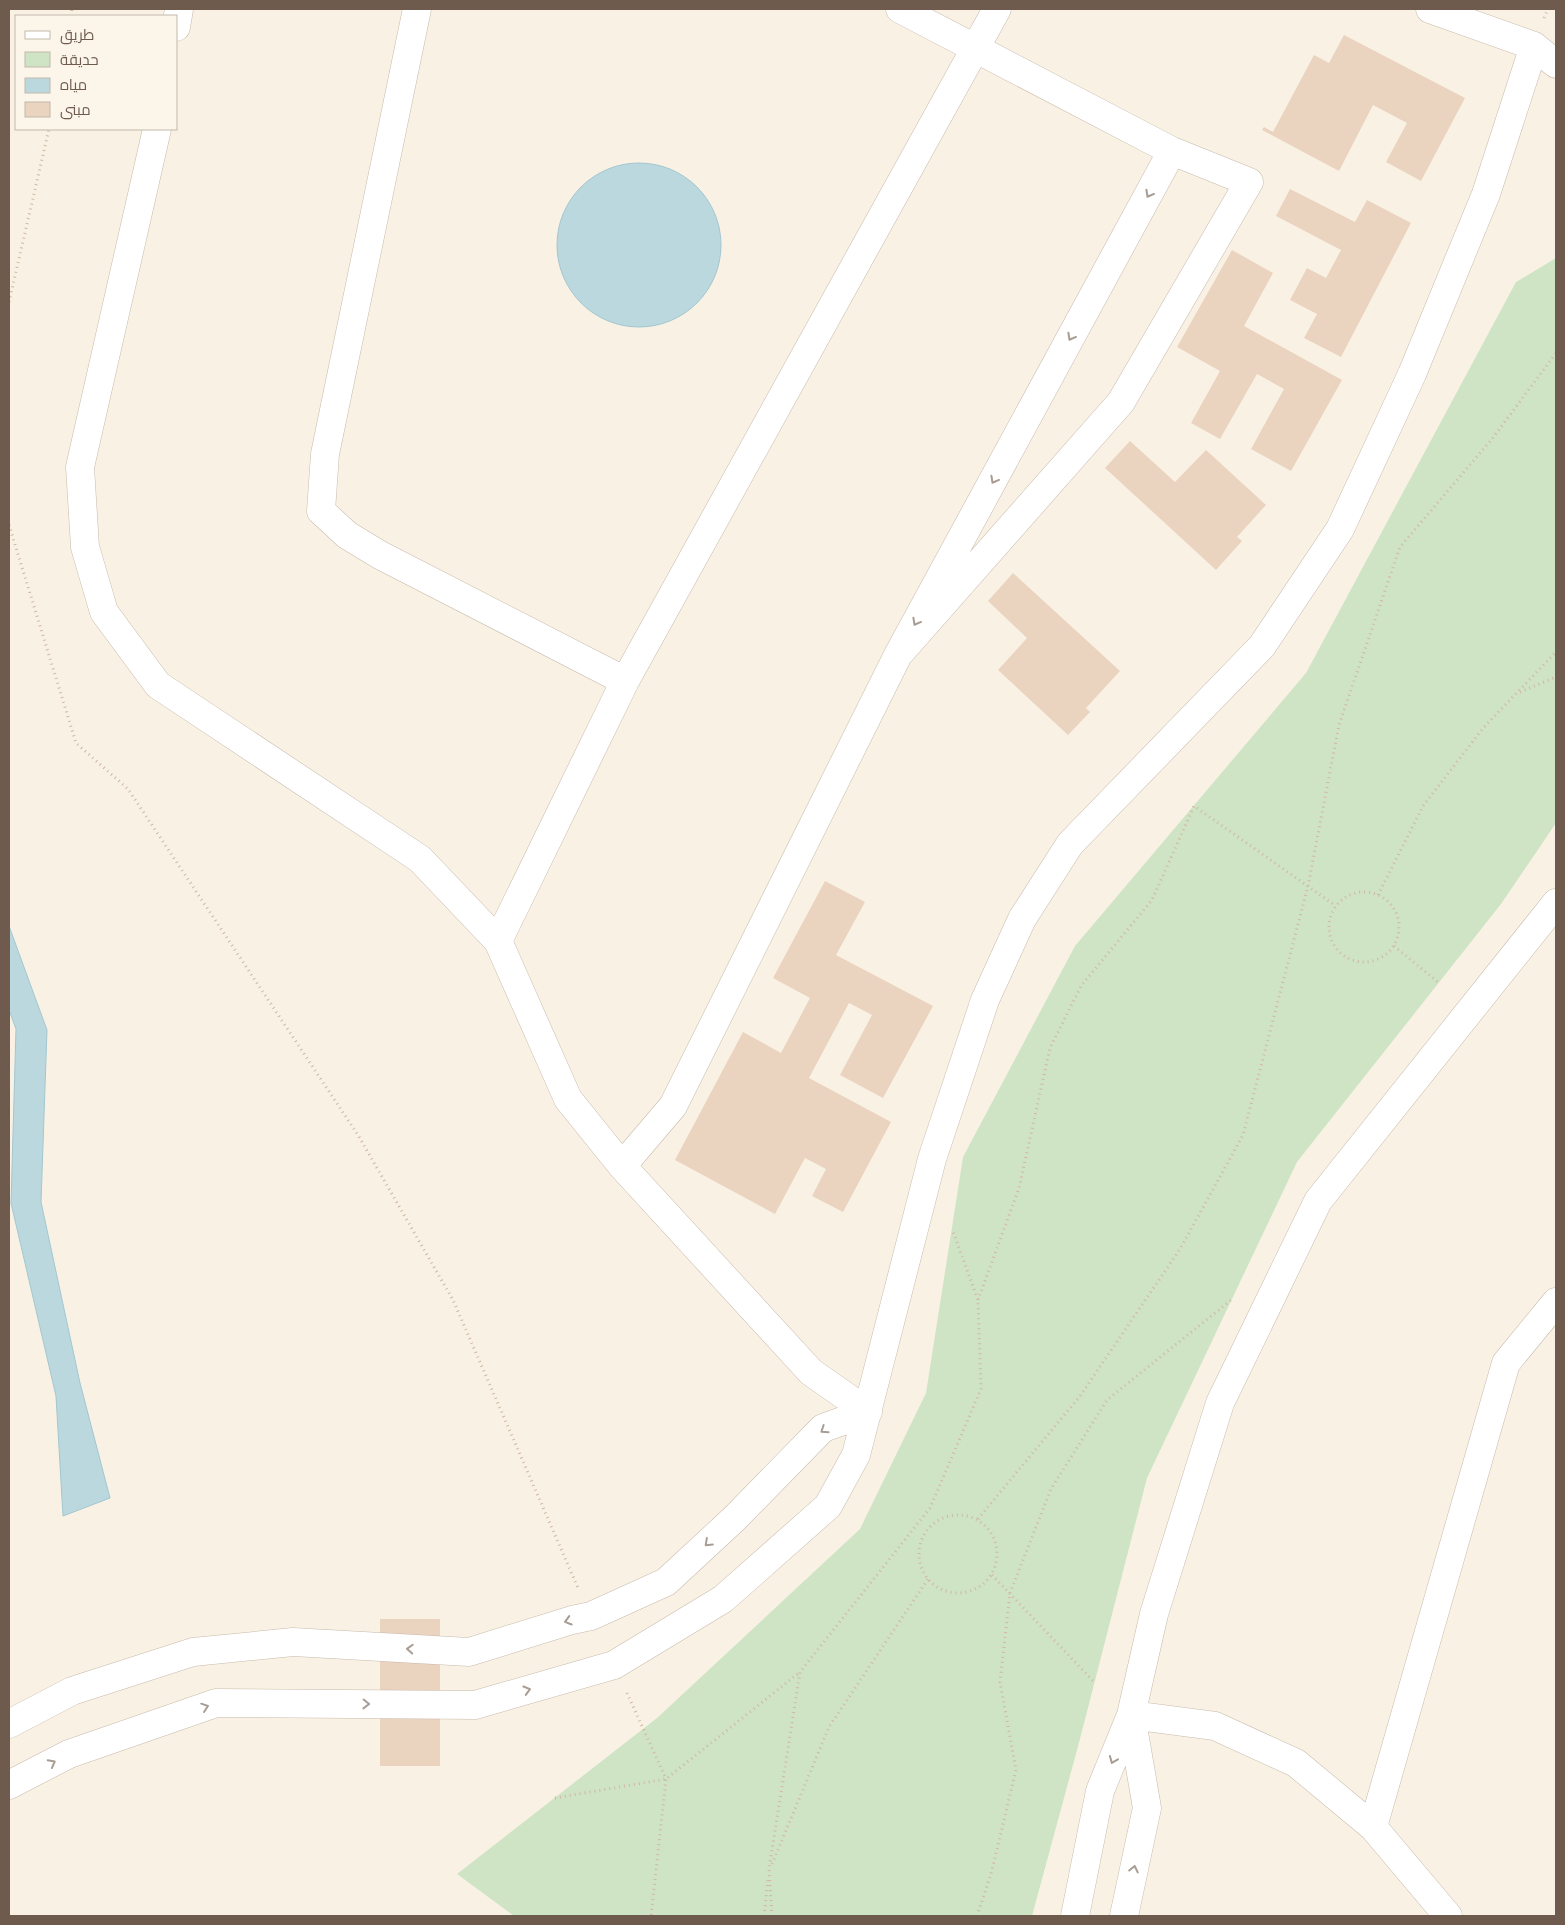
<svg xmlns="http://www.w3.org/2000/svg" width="1565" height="1925" viewBox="0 0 1565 1925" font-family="Poppins,Cairo,sans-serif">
	<rect width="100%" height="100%" fill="#f9f2e4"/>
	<path fill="#cfe4c5" d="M1556,258V823L1501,904L1297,1162L1147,1478L1080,1739L1032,1916H514L457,1874L657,1718L860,1529L926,1393L963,1157L1075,946L1306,673L1516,282Z"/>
	<path fill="#bcd8df" stroke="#a3c6d0" d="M557 245a82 82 0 1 1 164 0a82 82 0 1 1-164 0Z
		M9,926L47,1030L41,1202L80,1383L110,1498L63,1516L56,1396L11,1203L16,1029L9,1010Z"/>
	<path fill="#ead3bf" d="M1344,35L1465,98L1421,181L1386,162L1407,123L1373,105L1339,171L1262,130L1264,127L1273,132L1314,55L1329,63Z
		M1290,189L1355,222L1367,200L1411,223L1341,357L1304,338L1317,314L1290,300L1307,268L1326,278L1341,250L1276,216Z
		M1232,250L1273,273L1244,326L1342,380L1291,471L1251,449L1284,389L1257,374L1220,439L1191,423L1220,371L1177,347Z
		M1130,441L1175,482L1206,450L1266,505L1237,537L1242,541L1216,570L1105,468Z
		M1013,573L1120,671L1086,708L1090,712L1068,735L998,670L1027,638L988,601Z
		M825,881L865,902L836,955L933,1006L883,1098L840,1075L872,1015L849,1003L809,1078L891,1122L843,1212L812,1196L826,1169L805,1158L775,1214L675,1160L743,1032L781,1053L810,998L773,978Z
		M380,1619H440V1766H380Z"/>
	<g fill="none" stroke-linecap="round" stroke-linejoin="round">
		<defs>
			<path id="minor" d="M417,9L325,454L321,511L347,535L380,555L625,681
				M900,9L1172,151L1249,182L1121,402L898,655L1172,151
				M176,27L179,9
				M1534,46L1556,64
				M157,129L80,467L85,547L104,612L158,685L420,859L498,941L568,1099L622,1166L811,1372L868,1412
				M498,941L625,681L997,9
				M622,1166L673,1106L898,655
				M1131,1715L1215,1726L1296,1763L1373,1827L1448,1916
				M9,1724L72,1691L193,1652L293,1642L469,1652L572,1620L591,1616L666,1582L735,1518L823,1428L868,1412
				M9,1785L69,1754L216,1703L475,1705L614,1665L723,1599L828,1506L856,1455L932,1159L985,1000L1022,919L1070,844L1262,646L1340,529L1412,374L1486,194L1534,46L1430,9
				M1373,1827L1506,1363L1556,1302
				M1075,1916L1100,1791L1131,1715L1154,1614L1220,1403L1318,1201L1556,903
				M1124,1916L1147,1808L1131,1715"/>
		</defs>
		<use href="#minor" stroke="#c8baac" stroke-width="29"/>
		<path stroke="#cfb7a3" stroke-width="3" stroke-dasharray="1 4" stroke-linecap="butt" d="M71,16L72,9
			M1544,18L1548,9
			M9,302L49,129
			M9,525L76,743L128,789L358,1135L453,1300L578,1588
			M1520,692L1556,677
			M1329 927a35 35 0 1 1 70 0a35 35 0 1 1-70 0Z
			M1378,895L1423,806L1484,727L1556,652
			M1394,946L1439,983
			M978,1300L1019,1188L1050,1048L1081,986L1152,900L1194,806L1336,906
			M919 1554a39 39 0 1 1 78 0a39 39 0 1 1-78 0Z
			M978,1519L1080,1396L1180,1249L1243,1135L1308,886L1339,725L1400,547L1492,439L1556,353
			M992,1575L1095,1683
			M627,1693L666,1779L651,1916
			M555,1798L666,1779L800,1672
			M772,1864L829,1727L928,1579
			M764,1916L768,1880
			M772,1916L769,1869L800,1672L930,1508L981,1389L978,1300L952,1229
			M977,1916L991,1874L1016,1770L1000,1682L1010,1593L1051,1489L1107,1400L1231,1300"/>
		<use href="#minor" stroke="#fff" stroke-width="28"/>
	</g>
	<defs><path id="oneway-chevron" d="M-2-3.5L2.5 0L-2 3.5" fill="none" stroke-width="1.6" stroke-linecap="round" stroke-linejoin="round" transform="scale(1.25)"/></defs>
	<g stroke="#a89d94">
		<use href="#oneway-chevron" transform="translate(1149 194) rotate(119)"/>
		<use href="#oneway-chevron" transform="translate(1071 337) rotate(119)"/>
		<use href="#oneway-chevron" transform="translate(994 480) rotate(119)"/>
		<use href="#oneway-chevron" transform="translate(916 622) rotate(119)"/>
		<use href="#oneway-chevron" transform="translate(824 1430) rotate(146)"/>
		<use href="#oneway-chevron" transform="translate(708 1543) rotate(137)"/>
		<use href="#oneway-chevron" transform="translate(568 1621) rotate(164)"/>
		<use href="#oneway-chevron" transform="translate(410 1649) rotate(-177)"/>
		<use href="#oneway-chevron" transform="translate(527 1690) rotate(-16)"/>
		<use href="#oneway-chevron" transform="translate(366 1704) rotate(1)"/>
		<use href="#oneway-chevron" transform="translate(205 1707) rotate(-19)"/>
		<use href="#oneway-chevron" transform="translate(1113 1760) rotate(112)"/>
		<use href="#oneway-chevron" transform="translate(52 1763) rotate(-28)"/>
		<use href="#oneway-chevron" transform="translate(1134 1869) rotate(-78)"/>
	</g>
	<rect width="1565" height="1925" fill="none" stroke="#6e5b4d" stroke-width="20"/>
	<rect x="15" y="15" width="162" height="115" fill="#fcf6ea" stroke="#c3b8ab"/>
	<rect x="25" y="31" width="25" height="8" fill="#ffffff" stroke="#c3b8ab"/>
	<text x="60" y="40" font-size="15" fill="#6e5b4d">طريق</text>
	<rect x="25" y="52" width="25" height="15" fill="#cfe4c5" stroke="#c3b8ab"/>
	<text x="60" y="65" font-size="15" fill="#6e5b4d">حديقة</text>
	<rect x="25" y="78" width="25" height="15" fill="#bcd8df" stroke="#c3b8ab"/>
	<text x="60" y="90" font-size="15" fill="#6e5b4d">مياه</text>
	<rect x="25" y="102" width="25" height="15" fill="#ead3bf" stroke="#c3b8ab"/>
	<text x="60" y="115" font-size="15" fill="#6e5b4d">مبنى</text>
</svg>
